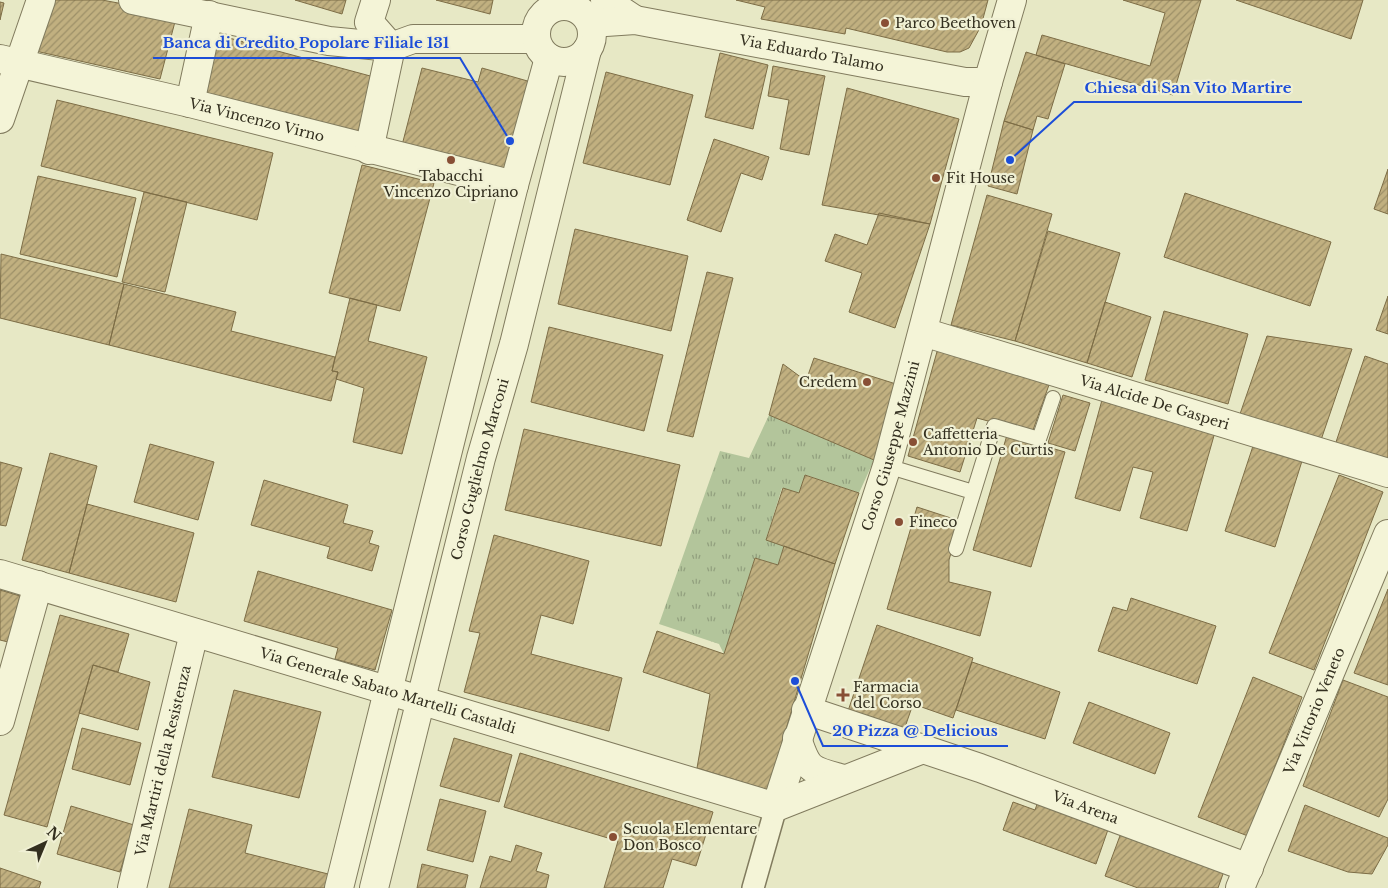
<svg xmlns="http://www.w3.org/2000/svg" width="1388" height="888" viewBox="0 0 1388 888" font-family="'Libre Baskerville',serif">
	<defs>
		<pattern id="park-tufts" width="24" height="20" patternUnits="userSpaceOnUse" patternTransform="scale(1.25)"><rect width="24" height="20" fill="#b3c59b"/><path d="M3 7l-1-3M5 7V3M7 7l1-3M15 17l-1-3M17 17v-4M19 17l1-3" fill="none" stroke="#92a07e"/></pattern>
		<pattern id="building-hatch" width="6" height="6" patternUnits="userSpaceOnUse" patternTransform="scale(1.25)"><rect width="6" height="6" fill="#c1b080"/><path d="M-1 1l2-2M0 6l6-6M5 7l2-2" fill="none" stroke="#9d9068"/></pattern>
	</defs>
	<rect width="100%" height="100%" fill="#e7e8c5"/>
	<path fill="url(#park-tufts)" d="M769,415L874,460L859,493L806,475L799,493L782,488L766,539L784,546L778,565L755,558L724,654L719,644L659,624L720,451L749,458Z"/>
	<path fill="url(#building-hatch)" stroke="#7d6d46" d="M48,0H102L177,14L160,79L31,50Z
		M295,0H346L342,14Z
		M436,0H493L490,14Z
		M736,0H988L981,26L969,48L960,52H947L846,28L845,34L761,19L765,7Z
		M1123,0H1201L1173,95L1036,55L1042,35L1150,66L1165,13Z
		M1236,0H1363L1351,39Z
		M0,2L4,3L0,20Z
		M218,35L374,77L357,141L201,98Z
		M1026,52L1065,64L1048,119L1037,116L1033,130L1004,121Z
		M720,53L768,65L753,129L705,117Z
		M773,66L825,76L809,155L780,149L789,100L768,96Z
		M422,68L478,82L482,68L531,82L505,177L400,153Z
		M606,72L693,95L670,185L583,163Z
		M847,88L959,119L930,224L822,205Z
		M57,100L273,153L257,220L41,166Z
		M1004,121L1033,130L1017,194L988,186Z
		M714,139L769,157L762,180L741,173L721,232L687,220Z
		M362,165L434,183L400,311L329,293Z
		M1388,169V214L1374,209Z
		M38,176L136,198L117,277L20,254Z
		M144,192L187,202L165,292L122,282Z
		M1185,193L1331,242L1310,306L1164,257Z
		M987,195L1052,214L1015,341L951,325Z
		M879,213L930,224L895,328L849,312L862,273L825,261L835,234L867,245Z
		M575,229L688,256L671,331L558,304Z
		M1048,231L1120,253L1087,363L1015,341Z
		M1,254L124,284L109,345L0,318Z
		M707,272L733,278L693,437L667,431Z
		M124,284L236,312L231,331L335,357L332,371L338,372L331,401L109,345Z
		M1388,296V334L1376,330Z
		M350,298L377,305L368,341L427,357L402,454L353,442L364,388L336,379L338,372L332,371Z
		M1105,302L1151,317L1132,377L1087,363Z
		M1164,311L1248,334L1228,404L1145,380Z
		M549,327L663,355L644,431L531,402Z
		M1267,336L1352,349L1321,440L1240,414Z
		M938,348L1050,382L1032,433L977,418L960,472L908,456Z
		M1365,356L1388,364V462L1335,445Z
		M814,358L896,384L874,460L769,415L783,364L806,381Z
		M1063,395L1090,403L1075,451L1048,443Z
		M1102,400L1215,432L1187,531L1140,518L1153,472L1133,467L1120,511L1075,498Z
		M524,429L680,465L661,546L505,510Z
		M1007,435L1065,452L1031,567L973,550Z
		M150,444L214,462L198,520L134,502Z
		M1253,446L1302,461L1275,547L1225,531Z
		M50,453L97,466L69,573L22,560Z
		M0,462L22,468L6,526L0,525Z
		M805,475L859,493L835,564L766,540L783,488L799,493Z
		M1339,475L1383,492L1314,670L1269,653Z
		M264,480L348,505L343,523L373,531L369,543L379,546L372,571L327,558L330,547L251,525Z
		M87,504L194,533L176,602L69,573Z
		M917,507L960,521L949,560V582L991,592L980,636L887,609Z
		M494,535L589,561L573,624L541,615L531,654L622,678L609,731L464,692L480,633L469,631Z
		M784,546L835,564L768,790L697,768L710,694L643,672L657,631L724,654L755,558L778,565Z
		M258,571L392,610L375,670L335,659L338,648L244,621Z
		M1388,589V685L1354,673Z
		M0,590L20,596L8,642L0,640Z
		M1131,598L1216,626L1197,684L1098,651L1113,607L1127,611Z
		M60,615L129,634L118,672L93,665L47,827L4,815Z
		M877,625L973,658L953,718L913,704L903,733L847,714Z
		M972,662L1060,692L1045,739L956,710Z
		M93,665L150,682L138,730L79,713Z
		M1253,677L1302,697L1248,836L1198,817Z
		M1343,680L1388,697V799L1379,817L1303,786Z
		M234,690L321,712L299,798L212,777Z
		M1089,702L1170,733L1155,774L1073,743Z
		M82,728L141,743L130,785L72,769Z
		M454,738L512,755L499,802L440,786Z
		M520,753L713,812L696,866L672,859L663,888H604L618,841L504,807Z
		M1040,796L1111,821L1096,864L1003,830L1013,802L1035,810Z
		M440,799L486,811L473,862L427,850Z
		M1305,805L1388,838V845L1372,874L1348,872L1288,851Z
		M71,806L134,825L120,872L57,854Z
		M189,809L252,825L245,853L336,876L333,888H169Z
		M1121,833L1224,871L1218,888H1138L1105,876Z
		M516,845L542,853L536,871L549,875L546,888H480L490,856L511,862Z
		M422,864L468,875L465,888H417Z
		M0,868L41,882L39,888H0Z"/>
	<g fill="none" stroke-linecap="round" stroke-linejoin="round">
		<defs>
			<path id="service" d="M887,466L973,492
				M956,549L994,426L1039,439L1053,398"/>
			<path id="pedestrian" d="M753,888L776,807"/>
			<g id="minor">
				<path d="M133,0L329,41L391,47L413,39H536"/>
				<path d="M376,0L369,22L391,47"/>
				<path d="M605,0L635,20"/>
				<path id="s1" d="M591,23L635,20L965,82H988"/>
				<path id="s2" d="M0,59L190,103L514,185"/>
				<path d="M190,103L209,15"/>
				<path d="M0,119L41,0"/>
				<path d="M369,150L391,47"/>
				<path id="s3" d="M923,332L1388,473"/>
				<path d="M0,721L38,585"/>
				<path id="s4" d="M132,888L194,633"/>
			</g>
			<g id="tertiary">
				<circle cx="564" cy="34" r="28"/>
				<path id="s5" d="M0,574L776,807"/>
				<path id="s6" d="M806,710L980,768L1249,868"/>
				<path d="M797,738C808,772 811,770 844,779"/>
				<path id="s7" d="M776,807L887,466L988,82L1012,0"/>
				<path d="M776,807L923,749"/>
				<path d="M339,888L514,185L549,58"/>
				<path id="s8" d="M374,888L481,458L514,344L587,50"/>
				<path id="s9" d="M1240,888L1388,534"/>
			</g>
		</defs>
		<use href="#service" stroke="#817b5e" stroke-width="16"/>
		<use href="#pedestrian" stroke="#817b5e" stroke-width="24"/>
		<use href="#minor" stroke="#817b5e" stroke-width="30"/>
		<use href="#tertiary" stroke="#817b5e" stroke-width="30"/>
		<use href="#service" stroke="#f4f4d7" stroke-width="14"/>
		<use href="#pedestrian" stroke="#f4f4d7" stroke-width="21"/>
		<use href="#minor" stroke="#f4f4d7" stroke-width="28"/>
		<use href="#tertiary" stroke="#f4f4d7" stroke-width="28"/>
	</g>
	<g fill="#884f35" stroke="#f0f0d4" stroke-width="2">
		<circle cx="885" cy="23" r="5"/>
		<circle cx="451" cy="160" r="5"/>
		<circle cx="936" cy="178" r="5"/>
		<circle cx="867" cy="382" r="5"/>
		<circle cx="913" cy="442" r="5"/>
		<circle cx="899" cy="522" r="5"/>
		<path d="M840.5 687.5h5v5h5v5h-5v5h-5v-5h-5v-5h5z"/>
		<circle cx="613" cy="837" r="5"/>
	</g>
	<g text-anchor="middle" dominant-baseline="central" stroke-width="4.5" stroke-linejoin="round" paint-order="stroke">
		<g font-size="14" fill="#332f1f" stroke="#f0f0d4" text-anchor="start">
			<text x="895" y="23">Parco Beethoven</text>
			<text x="451" y="176" text-anchor="middle">Tabacchi<tspan x="451" dy="16">Vincenzo Cipriano</tspan></text>
			<text x="946" y="178">Fit House</text>
			<text x="857" y="382" text-anchor="end">Credem</text>
			<text x="923" y="434">Caffetteria<tspan x="923" dy="16">Antonio De Curtis</tspan></text>
			<text x="909" y="522">Fineco</text>
			<text x="853" y="687">Farmacia<tspan x="853" dy="16">del Corso</tspan></text>
			<text x="623" y="829">Scuola Elementare<tspan x="623" dy="16">Don Bosco</tspan></text>
		</g>
		<g font-size="14" fill="#332f1f" stroke="#f0f0d4">
			<text stroke="none"><textPath href="#s1" startOffset="224">Via Eduardo Talamo</textPath></text>
			<text stroke="none"><textPath href="#s2" startOffset="264">Via Vincenzo Virno</textPath></text>
			<text stroke="none"><textPath href="#s3" startOffset="242">Via Alcide De Gasperi</textPath></text>
			<text stroke="none"><textPath href="#s7" startOffset="379">Corso Giuseppe Mazzini</textPath></text>
			<text stroke="none"><textPath href="#s8" startOffset="432">Corso Guglielmo Marconi</textPath></text>
			<text stroke="none"><textPath href="#s5" startOffset="405">Via Generale Sabato Martelli Castaldi</textPath></text>
			<text stroke="none"><textPath href="#s9" startOffset="192">Via Vittorio Veneto</textPath></text>
			<text stroke="none"><textPath href="#s4" startOffset="131">Via Martiri della Resistenza</textPath></text>
			<text stroke="none"><textPath href="#s6" startOffset="296">Via Arena</textPath></text>
		</g>
	</g>
	<path fill="none" stroke="#1d4ed8" stroke-width="2" d="M510 141L460 58H153M1010 160L1074 102H1302M795 681L823 746H1008"/>
	<g fill="#1d4ed8" stroke="#f0f0d4" stroke-width="2">
		<circle cx="510" cy="141" r="5"/>
		<circle cx="1010" cy="160" r="5"/>
		<circle cx="795" cy="681" r="5"/>
	</g>
	<g font-size="15" text-anchor="middle" font-weight="bold" fill="#1d4ed8" stroke="#f0f0d4" stroke-width="4.5" stroke-linejoin="round" paint-order="stroke">
		<text x="306" y="48">Banca di Credito Popolare Filiale 131</text>
		<text x="1188" y="93">Chiesa di San Vito Martire</text>
		<text x="915" y="736">20 Pizza @ Delicious</text>
	</g>
	<g transform="translate(45 843) rotate(44)" stroke="#f0f0d4" stroke-width="4" paint-order="stroke">
	<path d="M0-4L9 19L0 12L-9 19Z" fill="#332f1f"/>
	<text y="-8" font-size="14" font-weight="bold" text-anchor="middle" fill="#332f1f">N</text>
	</g>
</svg>
